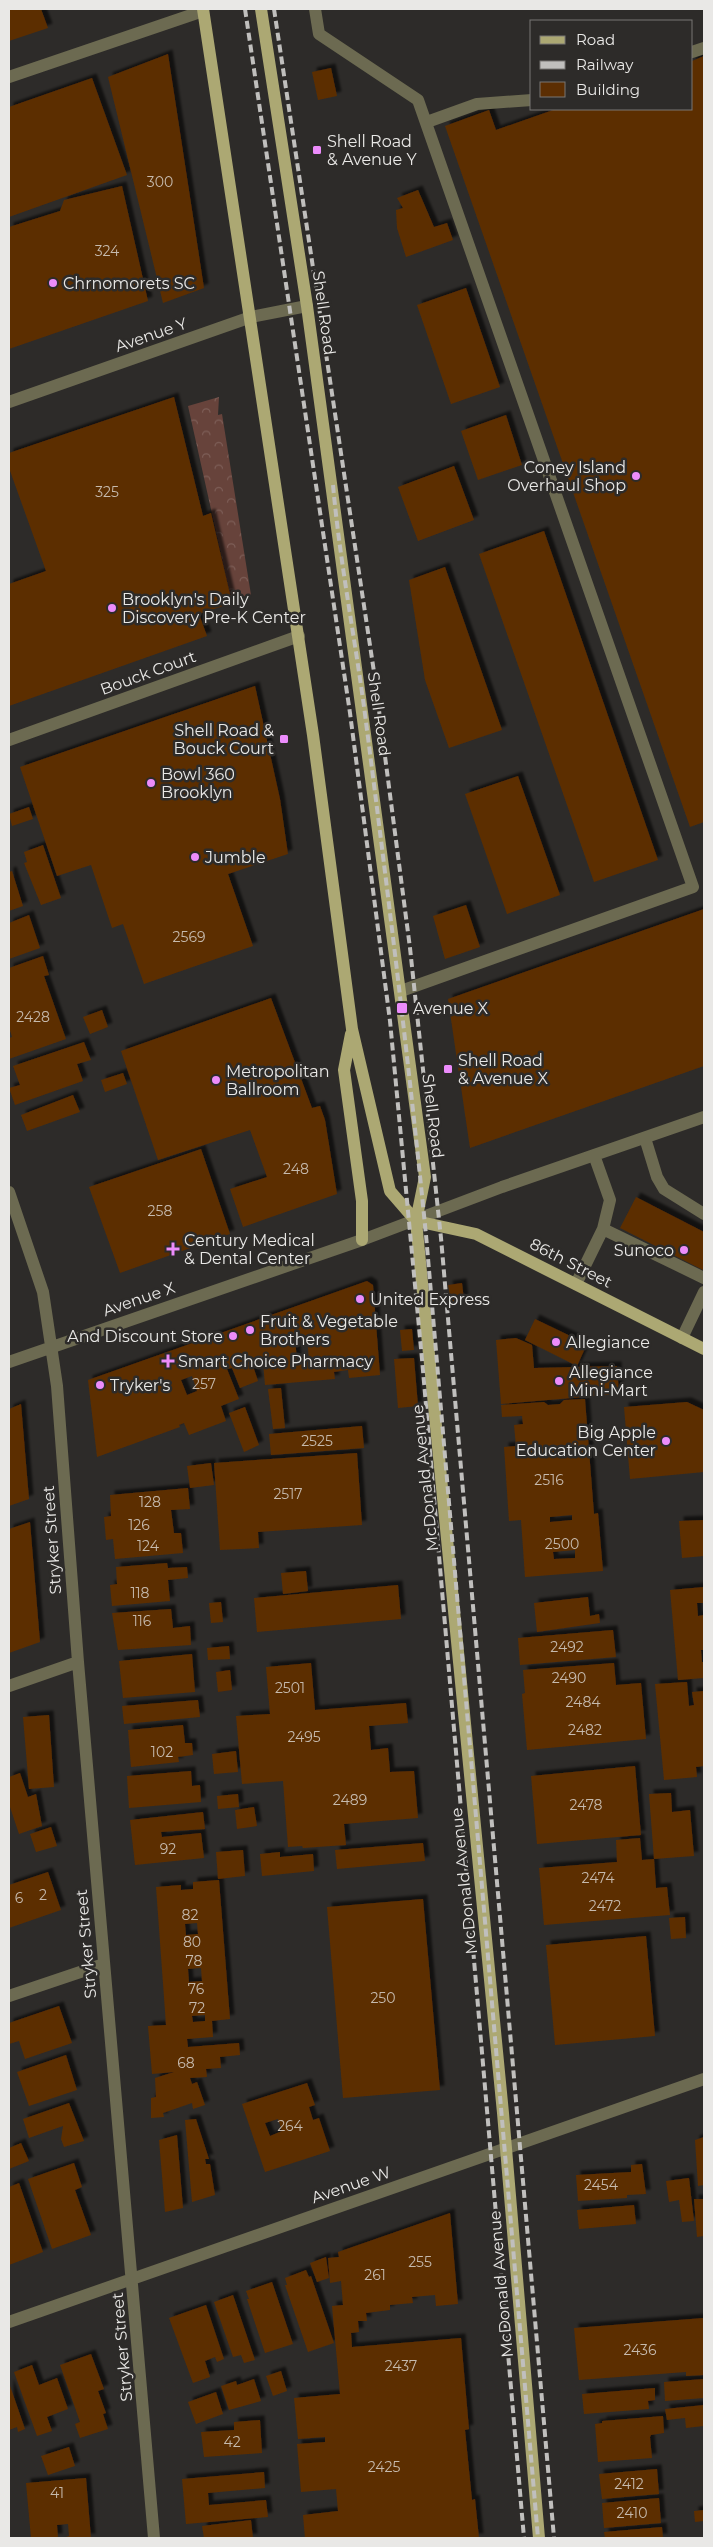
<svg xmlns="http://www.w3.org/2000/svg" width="713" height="2547" viewBox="0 0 713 2547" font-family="Montserrat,sans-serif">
	<defs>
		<pattern id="forest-crowns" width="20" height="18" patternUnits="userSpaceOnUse" patternTransform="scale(1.25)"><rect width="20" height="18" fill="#67433b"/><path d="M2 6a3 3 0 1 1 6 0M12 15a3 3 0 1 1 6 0" fill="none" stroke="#7d5e57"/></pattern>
		<filter id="shadow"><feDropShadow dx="4.5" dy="-4.5" stdDeviation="1" flood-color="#0009"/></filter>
	</defs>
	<rect width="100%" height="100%" fill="#2d2b29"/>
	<path fill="url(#forest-crowns)" d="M219,397L218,415L222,414L251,595L231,599L188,406Z"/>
	<path fill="#5c2e02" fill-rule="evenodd" filter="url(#shadow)" d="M9,9H41L48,28L9,41Z
		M168,54L204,288L163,303L108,77Z
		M704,56V822L690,827L445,126L489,110L496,130L556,109H692V61Z
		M331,68L337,96L318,100L312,72Z
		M92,78L127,175L9,217V107Z
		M122,186L148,301L9,349V227L60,211L64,200Z
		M418,190L434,227L447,223L453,240L406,257L397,228L396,210L403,208L397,198Z
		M466,288L500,387L451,404L417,305Z
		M174,397L203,516L211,513L232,603L199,614L207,636L9,706V584L46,571L9,468V453Z
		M506,415L522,465L478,480L461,431Z
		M454,466L474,520L418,541L398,487Z
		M544,531L658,860L594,882L479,554Z
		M445,567L502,730L449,748L425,680L409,580Z
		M255,686L280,799L288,854L228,874L253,946L144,984L123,924L112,928L91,865L57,876L20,767Z
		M518,776L560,895L507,914L465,794Z
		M29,807L33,819L12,826L9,814Z
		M43,845L61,898L41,905L24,863L27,862L24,852Z
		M12,871L23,906L9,911V872Z
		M466,905L480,947L445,959L433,916Z
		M704,909V1066L470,1148L448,999Z
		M29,915L40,948L9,959V923Z
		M43,956L49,975L44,976L66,1039L9,1059V1038L12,1037L9,1027V968Z
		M271,998L312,1108L320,1106L325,1120L337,1194L243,1227L230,1189L267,1177L250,1130L158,1160L121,1051Z
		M102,1010L108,1027L90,1034L83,1017Z
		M84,1042L91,1060L77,1064L83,1081L15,1105L9,1088L20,1085L13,1066Z
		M123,1073L127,1084L105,1092L101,1080Z
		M73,1095L80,1112L27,1131L21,1115Z
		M201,1149L230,1234L120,1273L89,1187Z
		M636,1197L704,1232L703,1270L620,1228Z
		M367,1281L373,1285L380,1375L349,1378L348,1370L334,1372L335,1379L265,1385L263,1362L260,1360L252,1363L258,1381L240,1388L232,1368L227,1369L239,1399L221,1406L226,1421L189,1435L184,1423L179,1425L180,1427L97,1457L88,1380ZM307,1337L309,1360L297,1361L295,1338ZM192,1376L197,1391L187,1395L181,1380Z
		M462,1283L464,1300L451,1302L448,1285Z
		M535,1319L587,1344L577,1366L525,1340Z
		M412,1329L414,1350L402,1351L400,1330Z
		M516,1338L532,1345L534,1368L617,1366L619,1394L501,1404L496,1340Z
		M414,1358L418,1406L398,1408L394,1359Z
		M281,1388L285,1428L273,1429L268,1389Z
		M585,1399L594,1514L598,1513L603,1571L525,1577L521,1520L509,1521L504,1447L516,1446L514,1425L523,1424L522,1416L502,1417L501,1405L544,1402L548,1405L560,1404L564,1400ZM572,1515V1520L550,1522V1517ZM575,1550V1558L554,1559L553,1552Z
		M687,1402L704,1410V1472L630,1479L624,1407Z
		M21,1404L29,1499L9,1506V1409Z
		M245,1407L259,1445L244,1452L229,1413Z
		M362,1426L364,1448L271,1455L269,1434Z
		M357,1453L362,1525L258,1532L259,1548L220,1550L214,1463Z
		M211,1463L214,1485L190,1488L187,1466Z
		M188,1488L190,1509L171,1510L174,1533H181L183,1553L115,1559L113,1539L106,1540L104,1517L111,1516L110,1495Z
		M704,1520V1556L682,1558L679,1521Z
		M30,1522L40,1642L9,1653V1529Z
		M167,1563L168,1568L187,1567L188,1578L168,1580L170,1601L112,1606L110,1585L117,1584L116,1567Z
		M306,1571L308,1591L283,1594L281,1573Z
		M398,1585L401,1619L257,1632L254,1598Z
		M704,1587V1603H697L698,1616L704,1615V1650H701L702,1662H704V1678L678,1680L670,1590Z
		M588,1597L590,1616L599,1614L600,1623L537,1632L534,1603Z
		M221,1602L223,1622L211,1623L209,1603Z
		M171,1609L173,1628L190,1626L191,1645L118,1650L112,1613Z
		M613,1630L616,1657L520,1665L518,1638Z
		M229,1646L230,1659L208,1660L207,1648Z
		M192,1654L195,1692L123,1698L119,1661Z
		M311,1663L315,1710L406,1703L408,1723L369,1726L371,1750L388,1748L390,1772L414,1771L418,1818L344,1824L346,1845L303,1848L302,1846L288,1847L283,1781L242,1784L236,1716L270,1714L266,1667Z
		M614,1663L616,1685L641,1683L646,1739L527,1750L522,1694L525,1693L523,1670Z
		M230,1670L232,1690L218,1692L216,1672Z
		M687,1682L689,1706L694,1705L692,1692L704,1691V1766L696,1767L697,1777L664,1780L655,1684Z
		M198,1700L200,1717L124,1724L122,1706Z
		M49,1715L54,1787L29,1789L23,1717Z
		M183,1725L185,1743H192L193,1755L178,1757L179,1762L131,1767L128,1730Z
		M236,1751L238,1772L214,1774L212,1754Z
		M635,1766L641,1835L537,1844L531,1776Z
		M191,1771L192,1786L200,1785L201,1802L129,1808L127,1776Z
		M20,1773L28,1797L36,1794L42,1826L19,1834L9,1804V1777Z
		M671,1793L672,1812L690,1810L694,1856L654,1859L656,1888L667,1887L670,1915L544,1925L539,1868L617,1862L616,1840L640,1838L642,1860L654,1859L649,1794Z
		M238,1794L239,1807L218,1809L217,1796Z
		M254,1807L257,1826L237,1829L235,1810Z
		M203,1812L205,1829L161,1832L162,1837L201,1833L204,1858L135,1865L130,1820Z
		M51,1827L57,1846L36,1852L30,1834Z
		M423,1843L425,1861L337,1869L335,1850Z
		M243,1850L245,1876L218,1879L216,1852Z
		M280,1852V1857L313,1854L314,1871L262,1876L260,1854Z
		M48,1872L61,1910L9,1928V1885Z
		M219,1880L230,2019L212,2021L213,2037L187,2039L188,2047L239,2043L240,2055L220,2057L221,2068L206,2069L207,2077L190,2078L192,2084L197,2082L205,2105L193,2109L192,2103L163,2113L164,2117L151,2118V2098L156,2097L155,2078L174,2072L152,2074L148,2026L166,2025L156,1887L181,1885V1890L193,1889V1882ZM197,1923L198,1934L186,1935L185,1924ZM201,1968L202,1981L189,1982L188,1969ZM205,2015V2021L193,2022L192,2016Z
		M423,1899L440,2090L343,2098L327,1907Z
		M685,1917L686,1938L671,1939L669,1918Z
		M646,1936L655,2036L555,2045L546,1945Z
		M59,2006L72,2043L25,2059L19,2041L9,2044V2023Z
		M66,2055L77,2090L29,2106L17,2072Z
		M307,2083L315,2105L309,2107L313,2120L319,2118L330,2151L265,2172L242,2104ZM278,2119L282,2131L270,2136L265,2123Z
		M69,2103L84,2141L64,2147L61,2139L63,2126L29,2138L23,2119Z
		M196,2119L209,2159H205L206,2164H210L215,2195L192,2202L185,2120Z
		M177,2135L183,2208L165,2212L159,2140Z
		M704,2137V2185L698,2186L695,2140Z
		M21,2143L29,2161L9,2169V2148Z
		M74,2163L82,2187L75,2190L91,2235L52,2249L28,2179Z
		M642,2164L646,2194L627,2195V2198L578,2201L576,2175L631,2172V2165Z
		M689,2178L694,2221L682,2222L679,2200L669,2202L666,2181Z
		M19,2183L43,2252L9,2265V2187Z
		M694,2199H704V2236L697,2237Z
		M634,2205L636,2224L579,2229L577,2210Z
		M450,2213L458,2304L436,2306L435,2295L412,2297L413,2303L390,2305V2310L366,2313L367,2321H358L359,2332L351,2333L352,2347L461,2338L469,2429L465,2430L472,2500L475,2499L479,2538H305L303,2515L338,2511L336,2489L301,2492L297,2444L325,2442V2437L298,2439L294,2398L340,2394L332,2306L343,2305L341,2281L330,2283L328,2258L339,2257L338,2252Z
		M326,2257L329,2278L317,2282L310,2263Z
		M306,2270L309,2277L311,2276L334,2343L308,2352L285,2285H287L285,2278Z
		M272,2282L293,2344L265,2353L247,2299H249L246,2291Z
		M233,2295L255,2360L244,2363L241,2355L233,2357L214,2302Z
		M206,2305L224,2359L217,2362L215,2357L205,2361L210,2377L193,2383L169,2318Z
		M704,2318V2375L686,2376V2372L579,2380L574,2328Z
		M91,2354L104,2389L98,2391L106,2413L103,2414L108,2429L80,2438L75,2424L80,2422L60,2365Z
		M32,2365L39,2385L57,2378L68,2409L47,2417L52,2431L37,2436L14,2372Z
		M281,2371L287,2391L273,2396L266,2376Z
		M254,2379L261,2401L229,2410L221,2386L236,2381L237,2385Z
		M704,2379V2398L665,2401L664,2382Z
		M9,2383L25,2429L18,2432L17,2427L9,2430Z
		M655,2388V2400L648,2401L649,2409L584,2414L582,2394Z
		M216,2392L223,2414L196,2424L188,2402Z
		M704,2405V2426L686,2428L685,2418L667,2420L665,2409Z
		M663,2416L664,2433L651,2435L650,2437L652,2458L598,2462L595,2424L602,2423V2421Z
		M260,2420L262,2453L204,2457L201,2432L234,2430V2422Z
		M69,2447L75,2466L48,2475L41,2456Z
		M657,2469L659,2494L602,2499L599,2474Z
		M264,2472L265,2488L208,2493L209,2505L266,2500L268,2517L186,2524L182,2479Z
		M86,2478L91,2538H63L69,2536L68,2524L57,2525L58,2538H31L26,2483Z
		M659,2498L661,2523L604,2528L602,2503Z
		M704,2510V2521L695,2522L694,2511Z
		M251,2520L253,2538H204L202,2526Z
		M662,2527L663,2538H605L604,2532Z"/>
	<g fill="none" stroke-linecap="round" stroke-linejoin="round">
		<path stroke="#6c6a51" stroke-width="12" d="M315,9L319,34L418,100L693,887L401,991
			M692,52L704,48
			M9,77L203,11
			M427,122L477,104L532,100
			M9,402L251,317L307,306
			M9,740L299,636
			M645,1138L657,1177L664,1189L704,1214
			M594,1155L610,1200L603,1229
			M9,1192L43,1292L57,1386L78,1662L154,2538
			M576,1284L603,1229L704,1278
			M682,1338L704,1292
			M9,1362L362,1240L502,1187L704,1117
			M9,1686L78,1662
			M9,1996L104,1964
			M9,2322L704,2079"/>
		<path stroke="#aca873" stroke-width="12" d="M203,9L313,735L352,1029L390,1191L416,1221
			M261,9L307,306L425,1177L416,1221L503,2113L539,2538
			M351,1034L344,1070L362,1201V1240
			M416,1221L476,1234L704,1349"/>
		<path stroke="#c0bfbd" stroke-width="4" stroke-dasharray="8 4" stroke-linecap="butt" d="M245,9L350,713L390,1021L422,1359L524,2538
			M274,9L374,672L410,948L441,1238L554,2538
			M333,485C340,564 356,643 366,722C388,893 409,1063 426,1235L538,2538"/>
	</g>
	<g fill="#ec8cfb" stroke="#2d2b29" stroke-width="2">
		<rect x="312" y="145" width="10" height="10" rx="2.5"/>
		<circle cx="53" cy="283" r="5"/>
		<circle cx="636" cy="476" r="5"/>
		<circle cx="112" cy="608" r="5"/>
		<rect x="279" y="734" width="10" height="10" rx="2.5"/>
		<circle cx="151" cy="783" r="5"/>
		<circle cx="195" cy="857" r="5"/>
		<rect x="396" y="1002" width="12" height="12" rx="2.5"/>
		<rect x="443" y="1064" width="10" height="10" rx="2.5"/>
		<circle cx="216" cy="1080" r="5"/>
		<path d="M170.5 1241.5h5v5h5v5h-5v5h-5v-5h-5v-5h5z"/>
		<circle cx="684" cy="1250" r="5"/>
		<circle cx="360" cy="1299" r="5"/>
		<circle cx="250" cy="1330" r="5"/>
		<circle cx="233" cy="1336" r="5"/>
		<circle cx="556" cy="1342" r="5"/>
		<path d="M165.5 1353.5h5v5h5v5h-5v5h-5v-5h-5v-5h5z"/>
		<circle cx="559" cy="1381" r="5"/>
		<circle cx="100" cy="1385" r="5"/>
		<circle cx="666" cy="1441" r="5"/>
	</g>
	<g text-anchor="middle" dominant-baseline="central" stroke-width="5" stroke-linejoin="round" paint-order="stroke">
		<g font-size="14" fill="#c6baad">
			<text x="160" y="182">300</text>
			<text x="107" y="251">324</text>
			<text x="107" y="492">325</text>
			<text x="189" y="937">2569</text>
			<text x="33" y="1017">2428</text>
			<text x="296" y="1169">248</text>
			<text x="160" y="1211">258</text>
			<text x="204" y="1384">257</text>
			<text x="317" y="1441">2525</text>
			<text x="549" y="1480">2516</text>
			<text x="288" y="1494">2517</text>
			<text x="150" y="1502">128</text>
			<text x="139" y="1525">126</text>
			<text x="562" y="1544">2500</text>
			<text x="148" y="1546">124</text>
			<text x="140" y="1593">118</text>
			<text x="142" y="1621">116</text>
			<text x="567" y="1647">2492</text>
			<text x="569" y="1678">2490</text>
			<text x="290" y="1688">2501</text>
			<text x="583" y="1702">2484</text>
			<text x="585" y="1730">2482</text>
			<text x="304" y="1737">2495</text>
			<text x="162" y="1752">102</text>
			<text x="350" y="1800">2489</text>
			<text x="586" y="1805">2478</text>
			<text x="168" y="1849">92</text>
			<text x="598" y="1878">2474</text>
			<text x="43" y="1895">2</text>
			<text x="19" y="1898">6</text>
			<text x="605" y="1906">2472</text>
			<text x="190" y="1915">82</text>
			<text x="192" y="1942">80</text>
			<text x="194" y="1961">78</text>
			<text x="196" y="1989">76</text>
			<text x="383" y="1998">250</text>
			<text x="197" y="2008">72</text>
			<text x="186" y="2063">68</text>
			<text x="290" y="2126">264</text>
			<text x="601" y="2185">2454</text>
			<text x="420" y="2262">255</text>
			<text x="375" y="2275">261</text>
			<text x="640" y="2350">2436</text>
			<text x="401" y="2366">2437</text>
			<text x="232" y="2442">42</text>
			<text x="384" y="2467">2425</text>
			<text x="629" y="2484">2412</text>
			<text x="57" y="2493">41</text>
			<text x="632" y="2513">2410</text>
		</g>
		<g font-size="16" fill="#e9e8e6" stroke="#2d2b29" text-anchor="start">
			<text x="327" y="141">Shell Road<tspan x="327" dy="18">&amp; Avenue Y</tspan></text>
			<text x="63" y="283">Chrnomorets SC</text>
			<text x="626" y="467" text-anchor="end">Coney Island<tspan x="626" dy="18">Overhaul Shop</tspan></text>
			<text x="122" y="599">Brooklyn's Daily<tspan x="122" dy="18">Discovery Pre-K Center</tspan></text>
			<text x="274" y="730" text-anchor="end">Shell Road &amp;<tspan x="274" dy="18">Bouck Court</tspan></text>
			<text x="161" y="774">Bowl 360<tspan x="161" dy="18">Brooklyn</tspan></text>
			<text x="205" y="857">Jumble</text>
			<text x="413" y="1008">Avenue X</text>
			<text x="458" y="1060">Shell Road<tspan x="458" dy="18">&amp; Avenue X</tspan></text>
			<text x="226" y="1071">Metropolitan<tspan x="226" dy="18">Ballroom</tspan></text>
			<text x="184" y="1240">Century Medical<tspan x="184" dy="18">&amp; Dental Center</tspan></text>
			<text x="674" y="1250" text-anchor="end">Sunoco</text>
			<text x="370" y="1299">United Express</text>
			<text x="260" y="1321">Fruit &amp; Vegetable<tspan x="260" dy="18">Brothers</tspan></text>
			<text x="223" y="1336" text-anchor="end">And Discount Store</text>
			<text x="566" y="1342">Allegiance</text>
			<text x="178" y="1361">Smart Choice Pharmacy</text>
			<text x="569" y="1372">Allegiance<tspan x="569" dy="18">Mini-Mart</tspan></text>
			<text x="110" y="1385">Tryker's</text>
			<text x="656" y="1432" text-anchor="end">Big Apple<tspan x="656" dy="18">Education Center</tspan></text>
		</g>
		<g font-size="16" fill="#e9e8e6" stroke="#2d2b29">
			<text transform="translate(324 313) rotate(82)">Shell Road</text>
			<text transform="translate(151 335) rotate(-19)">Avenue Y</text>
			<text transform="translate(148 673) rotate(-20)">Bouck Court</text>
			<text transform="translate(379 714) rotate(82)">Shell Road</text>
			<text transform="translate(433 1116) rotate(83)">Shell Road</text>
			<text transform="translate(571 1263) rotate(27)">86th Street</text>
			<text transform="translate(139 1299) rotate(-19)">Avenue X</text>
			<text transform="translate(425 1478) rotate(-96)">McDonald Avenue</text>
			<text transform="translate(52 1540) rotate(-94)">Stryker Street</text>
			<text transform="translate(464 1881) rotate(-96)">McDonald Avenue</text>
			<text transform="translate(86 1944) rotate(-95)">Stryker Street</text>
			<text transform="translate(351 2185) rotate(-19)">Avenue W</text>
			<text transform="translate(501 2284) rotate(-95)">McDonald Avenue</text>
			<text transform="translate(122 2347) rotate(-95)">Stryker Street</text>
		</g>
	</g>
	<rect width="713" height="2547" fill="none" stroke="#e9e8e6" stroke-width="20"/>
	<rect x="530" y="20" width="162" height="90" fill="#2d2b29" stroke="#787775"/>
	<rect x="540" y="36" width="25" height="8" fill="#aca873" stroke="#787775"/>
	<text x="576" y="45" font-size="15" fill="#e9e8e6">Road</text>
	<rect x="540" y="61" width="25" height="8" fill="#c0bfbd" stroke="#787775"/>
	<text x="576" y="70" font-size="15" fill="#e9e8e6">Railway</text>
	<rect x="540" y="82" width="25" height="15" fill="#5c2e02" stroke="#787775"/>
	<text x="576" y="95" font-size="15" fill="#e9e8e6">Building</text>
</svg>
